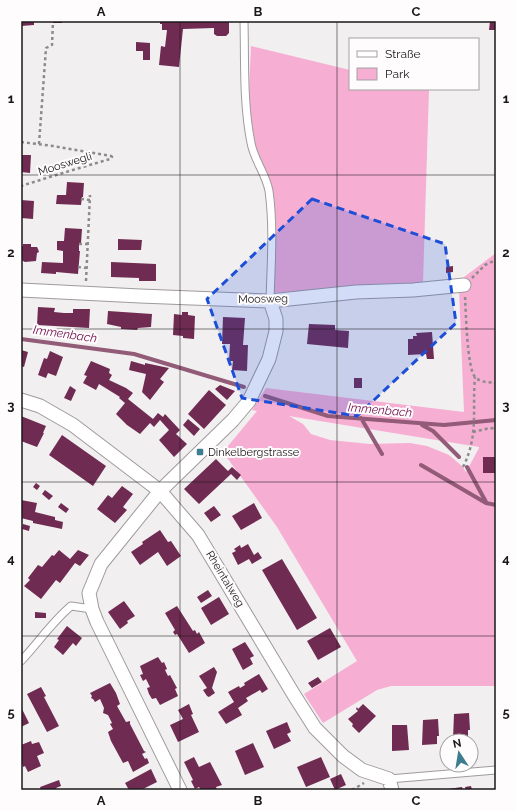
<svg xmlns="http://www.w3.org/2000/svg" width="517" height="811" viewBox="0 0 517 811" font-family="Raleway,sans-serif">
	<rect width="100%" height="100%" fill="#f2eff0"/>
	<path fill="#f6aed2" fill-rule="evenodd" d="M251,46L350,70V89H429L423,283L273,293C275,262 277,230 274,199C271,176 260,162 254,141C246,111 250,77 251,46Z
		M496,253V686H391L377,690L323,723L304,694L357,661L277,527L223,452L257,411L252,410L266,388L464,412L459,290L464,277ZM289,416L479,447V448L466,472L463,467L449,455L427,446L410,443L370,444L330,440L311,434L303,424Z"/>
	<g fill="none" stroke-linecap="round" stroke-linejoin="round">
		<path stroke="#925b78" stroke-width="4" d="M21,339L134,354L244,387
			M265,396L328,416L444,425L496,420
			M361,418L382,454
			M422,425L433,431L459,457
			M421,465L486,503L496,505
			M467,467L486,502"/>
	</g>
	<path fill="#702b52" d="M21,21H34V25L21,26Z
		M53,21H62V23H53Z
		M160,21H229V33L226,36H217L214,34V28L183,29L179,67L159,65L161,46L165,47L167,30H162V24H160Z
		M490,21H496V30H489Z
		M136,42L150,43V60H143V51H136Z
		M21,155H31L30,173L21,172Z
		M67,182L84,183L83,197H82L81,205L56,204L57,195H66Z
		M21,200L34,201L33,219L21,218Z
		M65,228L82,229L81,243L79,244V251H80L78,274L56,272V274L41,273L42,262L63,263V251L57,250V241H64Z
		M118,239L142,240L141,250H118Z
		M23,244H31V247H37L38,249L39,252L37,253L36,261L25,262L21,260V246H23Z
		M111,262L156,264V281H139V278L111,277Z
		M453,266V272L446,273V267Z
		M38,307L55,308L54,312L64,313H73V309H90L89,328L37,325Z
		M108,311L152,314L151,327L138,328L137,330L121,329V327L107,324Z
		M182,312H188V315L195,316L194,339L183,338V336L173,335L174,314L182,315Z
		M223,317L245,318L243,345H248L247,371L232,370L233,361H229L230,344H222Z
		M309,324L335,325V330L349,331L348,348L307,344Z
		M432,332L434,359H427L426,354L408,355V339H413V336H417L416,333Z
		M21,350L28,352L24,367L21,366Z
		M50,351L63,357L56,376L48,373L46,378L38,375L44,358L47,359Z
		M91,361L110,369L109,373L112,375L109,380L126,388L133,393L128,399L153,419L158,413L163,417L165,414L180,430L176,434L187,444L174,457L159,440L169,430L160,420L154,427L150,423L140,434L127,425L116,414L125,403L119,398L120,397L99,384L96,390L83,383L87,376L84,375Z
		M131,361L145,365V363L169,368L160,379L164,382L150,400L142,392L146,374L129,370Z
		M354,378H362V388H354Z
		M220,385L235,391L227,400L215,389Z
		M70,386L76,390L71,401L64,398Z
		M209,390L226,405L204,429L188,414Z
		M21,416L46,426L43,433H44L37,447L21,441Z
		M188,419L200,429L194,436L183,425Z
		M62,435L106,466L93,486L49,455Z
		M483,457H496V473H483Z
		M216,459L228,471L232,467L241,475L237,480L231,474L199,504L184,489Z
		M36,483L40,486L37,490L33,487Z
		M122,486L133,494L123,507L127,510L115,523L97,509L108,495L112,498Z
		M45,490L53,496L49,500L42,494Z
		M21,500L37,503L35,512L55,517V520L63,522L62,529L33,523V521L21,518Z
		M61,503L69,509L66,513L58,507Z
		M254,503L262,518L241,530L232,516Z
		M214,506L221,515L211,522L204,513Z
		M23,524L30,526L29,531L22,529Z
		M160,530L168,542L171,541L181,556L167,566L158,552L140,565L131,552L143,544L142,542Z
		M248,544L254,555L258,552L262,558L252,564L249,559L238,565L232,553L236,551L234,549L240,545L241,548Z
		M59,550L70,559L78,550L89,555L80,566L75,563L60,583L56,580L41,599L24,586L30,580L28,578L38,565L42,567L52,555L54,556Z
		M282,559L317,618L297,630L262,570Z
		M208,590L212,596L201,603L197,597Z
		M219,597L229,614L211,625L201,608Z
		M124,601L135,616L127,621L128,623L120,629L108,612Z
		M177,606L193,631L195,630L197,634L199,632L205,643L189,653L177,634L175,635L173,632L175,630L165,613Z
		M35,612L46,613V618H35Z
		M67,626L82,638L76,646L73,643L63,655L54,647L59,640L57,639Z
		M330,628L341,647L318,660L307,641Z
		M245,642L254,656L250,658L253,664L243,670L232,649Z
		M158,657L162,663L164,662L167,669L165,670L168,676L170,675L177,688L175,689L178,696L160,705L156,698L152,699L149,694L147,688L150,687L146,679L143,681L140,675L143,674L140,666Z
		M214,667L217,672L212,688L215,693L209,697L207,696L203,690L207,688L199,676Z
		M259,674L268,689L262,693L260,690L246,698L248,701L238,708L242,715L226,724L218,712L234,702L228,692L239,686L240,688L245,685L244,683Z
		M318,677L322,682L312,688L308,683Z
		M110,683L116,693L120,704L117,706L126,722L130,721V724L144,751L146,752L142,754L145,759L147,758L149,763L133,772L128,761L123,763L111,741L108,732L113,729L110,724L112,723L108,715L103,713L104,708L100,699L95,702L93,699L91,698L92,696L90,693Z
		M41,687L46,696L44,697L59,726L47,732L27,694Z
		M189,704L193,714L191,715L199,732L178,742L170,725L183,719L178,710Z
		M363,704L376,716L359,733L352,726L353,724L348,719L358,711L356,709L357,707L358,709Z
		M21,707L29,723L21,727Z
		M469,713L470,730H468V738L453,739L454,714Z
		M438,719L439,736H437V744L422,745L423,720Z
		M287,722L291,732L287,734L291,741L274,749L266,731Z
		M392,725H407L409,750L392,751Z
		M31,741L32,744L39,742L44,753L37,756L41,766L28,772L25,766L23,767L21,761V745Z
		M253,743L264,767L245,775L235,751Z
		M194,757L199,767L210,762L222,785L216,787L217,790H201L199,787L195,789L191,781L193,780L184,762Z
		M321,757L330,777L306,787L297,767Z
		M151,769L157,782L141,790H129L125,783Z
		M341,774L346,785L335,790L330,779Z
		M59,780L61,786L56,788L57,790H41L40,787Z
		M471,786L472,790H466L465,787Z
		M462,787L463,790H448V789Z"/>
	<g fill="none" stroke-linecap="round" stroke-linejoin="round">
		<defs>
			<path id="lane" d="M244,21C245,61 243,103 251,143C254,160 266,174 269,191C274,227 271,265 270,301
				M21,661C38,643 52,622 71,606L92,609
				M389,779L496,770"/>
			<path id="street" d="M21,290L140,296L270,301L356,292L413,290L464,285
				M21,400L40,406L73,425L160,491L198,535L294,695L315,728L343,756L362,770L389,779L392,790
				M180,790L97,622L92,609L89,593L101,564L160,491L233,420L249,401L269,359L276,331V319L270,301"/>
		</defs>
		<use href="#lane" stroke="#9f9b9d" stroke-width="9"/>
		<use href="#street" stroke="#9f9b9d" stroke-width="15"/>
		<path stroke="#8d8a8b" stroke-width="2.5" stroke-dasharray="3 3" stroke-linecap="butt" d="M21,142L53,146L111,156L112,157L110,159L66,172L21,186
			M39,144L46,48L52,45L53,21
			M81,199L90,200
			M79,244H88
			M78,267L86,268
			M472,278L485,265L496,260
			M86,281L90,195
			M465,297C466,312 467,368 475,377C481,383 489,382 496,383
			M473,432L490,428L496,429
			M463,467C479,435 472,410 475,377
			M352,790L364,783"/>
		<use href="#lane" stroke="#fff" stroke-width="7"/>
		<use href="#street" stroke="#fff" stroke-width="13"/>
	</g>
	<path fill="#1d4ed8" fill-opacity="0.2" stroke="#1d4ed8" stroke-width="3" stroke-dasharray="8 5" stroke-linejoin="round" d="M312,199L445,244L456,323L357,416L242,398L207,299Z"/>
	<path fill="none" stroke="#1a1819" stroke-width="1" stroke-opacity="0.55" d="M180,21V790M337,21V790M21,175H496M21,329H496M21,482H496M21,636H496"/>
	<rect fill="#3c7e90" stroke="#fffcfd" stroke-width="1.5" x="196" y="448" width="8" height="8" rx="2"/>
	<g text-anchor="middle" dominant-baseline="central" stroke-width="4" stroke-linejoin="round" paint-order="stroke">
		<g font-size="11" fill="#1a1819" stroke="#fffcfd">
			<text transform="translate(65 164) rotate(-17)">Mooswegli</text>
			<text transform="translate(263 299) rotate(-1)">Moosweg</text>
			<text transform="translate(225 579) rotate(59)">Rheintalweg</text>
		</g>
		<g font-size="11" fill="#1a1819" stroke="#fffcfd" text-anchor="start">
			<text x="208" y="452">Dinkelbergstrasse</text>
		</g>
		<g font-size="12" font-style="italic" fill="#6f114d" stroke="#fffcfd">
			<text transform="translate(65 334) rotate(8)">Immenbach</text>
			<text transform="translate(380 410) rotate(5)">Immenbach</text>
		</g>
	</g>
	<rect width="517" height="811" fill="none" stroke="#fffcfd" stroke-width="44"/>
	<rect x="349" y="38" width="130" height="52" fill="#fffcfd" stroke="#a3a1a2"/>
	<rect x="357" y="51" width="20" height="6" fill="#ffffff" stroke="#a3a1a2"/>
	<text x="385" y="58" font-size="12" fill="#1a1819">Straße</text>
	<rect x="357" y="68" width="20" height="12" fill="#f6aed2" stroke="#a3a1a2"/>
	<text x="385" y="78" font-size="12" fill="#1a1819">Park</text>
	<g transform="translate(459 753) rotate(348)"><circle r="19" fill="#fffcfd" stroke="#a3a1a2"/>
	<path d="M0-3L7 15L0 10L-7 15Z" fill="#3c7e90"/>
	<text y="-6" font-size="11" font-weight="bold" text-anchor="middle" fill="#1a1819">N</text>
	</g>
	<rect x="22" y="22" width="473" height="767" fill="none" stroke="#1a1819" stroke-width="1.5"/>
	<g font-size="13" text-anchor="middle" font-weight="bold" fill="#1a1819">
		<text x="101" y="16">A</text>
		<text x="258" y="16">B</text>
		<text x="416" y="16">C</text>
		<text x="11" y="103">1</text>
		<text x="506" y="103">1</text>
		<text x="11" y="257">2</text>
		<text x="506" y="257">2</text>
		<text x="11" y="410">3</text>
		<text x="506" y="410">3</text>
		<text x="11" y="563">4</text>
		<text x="506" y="563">4</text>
		<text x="11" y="717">5</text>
		<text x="506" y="717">5</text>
		<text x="101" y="805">A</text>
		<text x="258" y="805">B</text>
		<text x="416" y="805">C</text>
	</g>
</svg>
